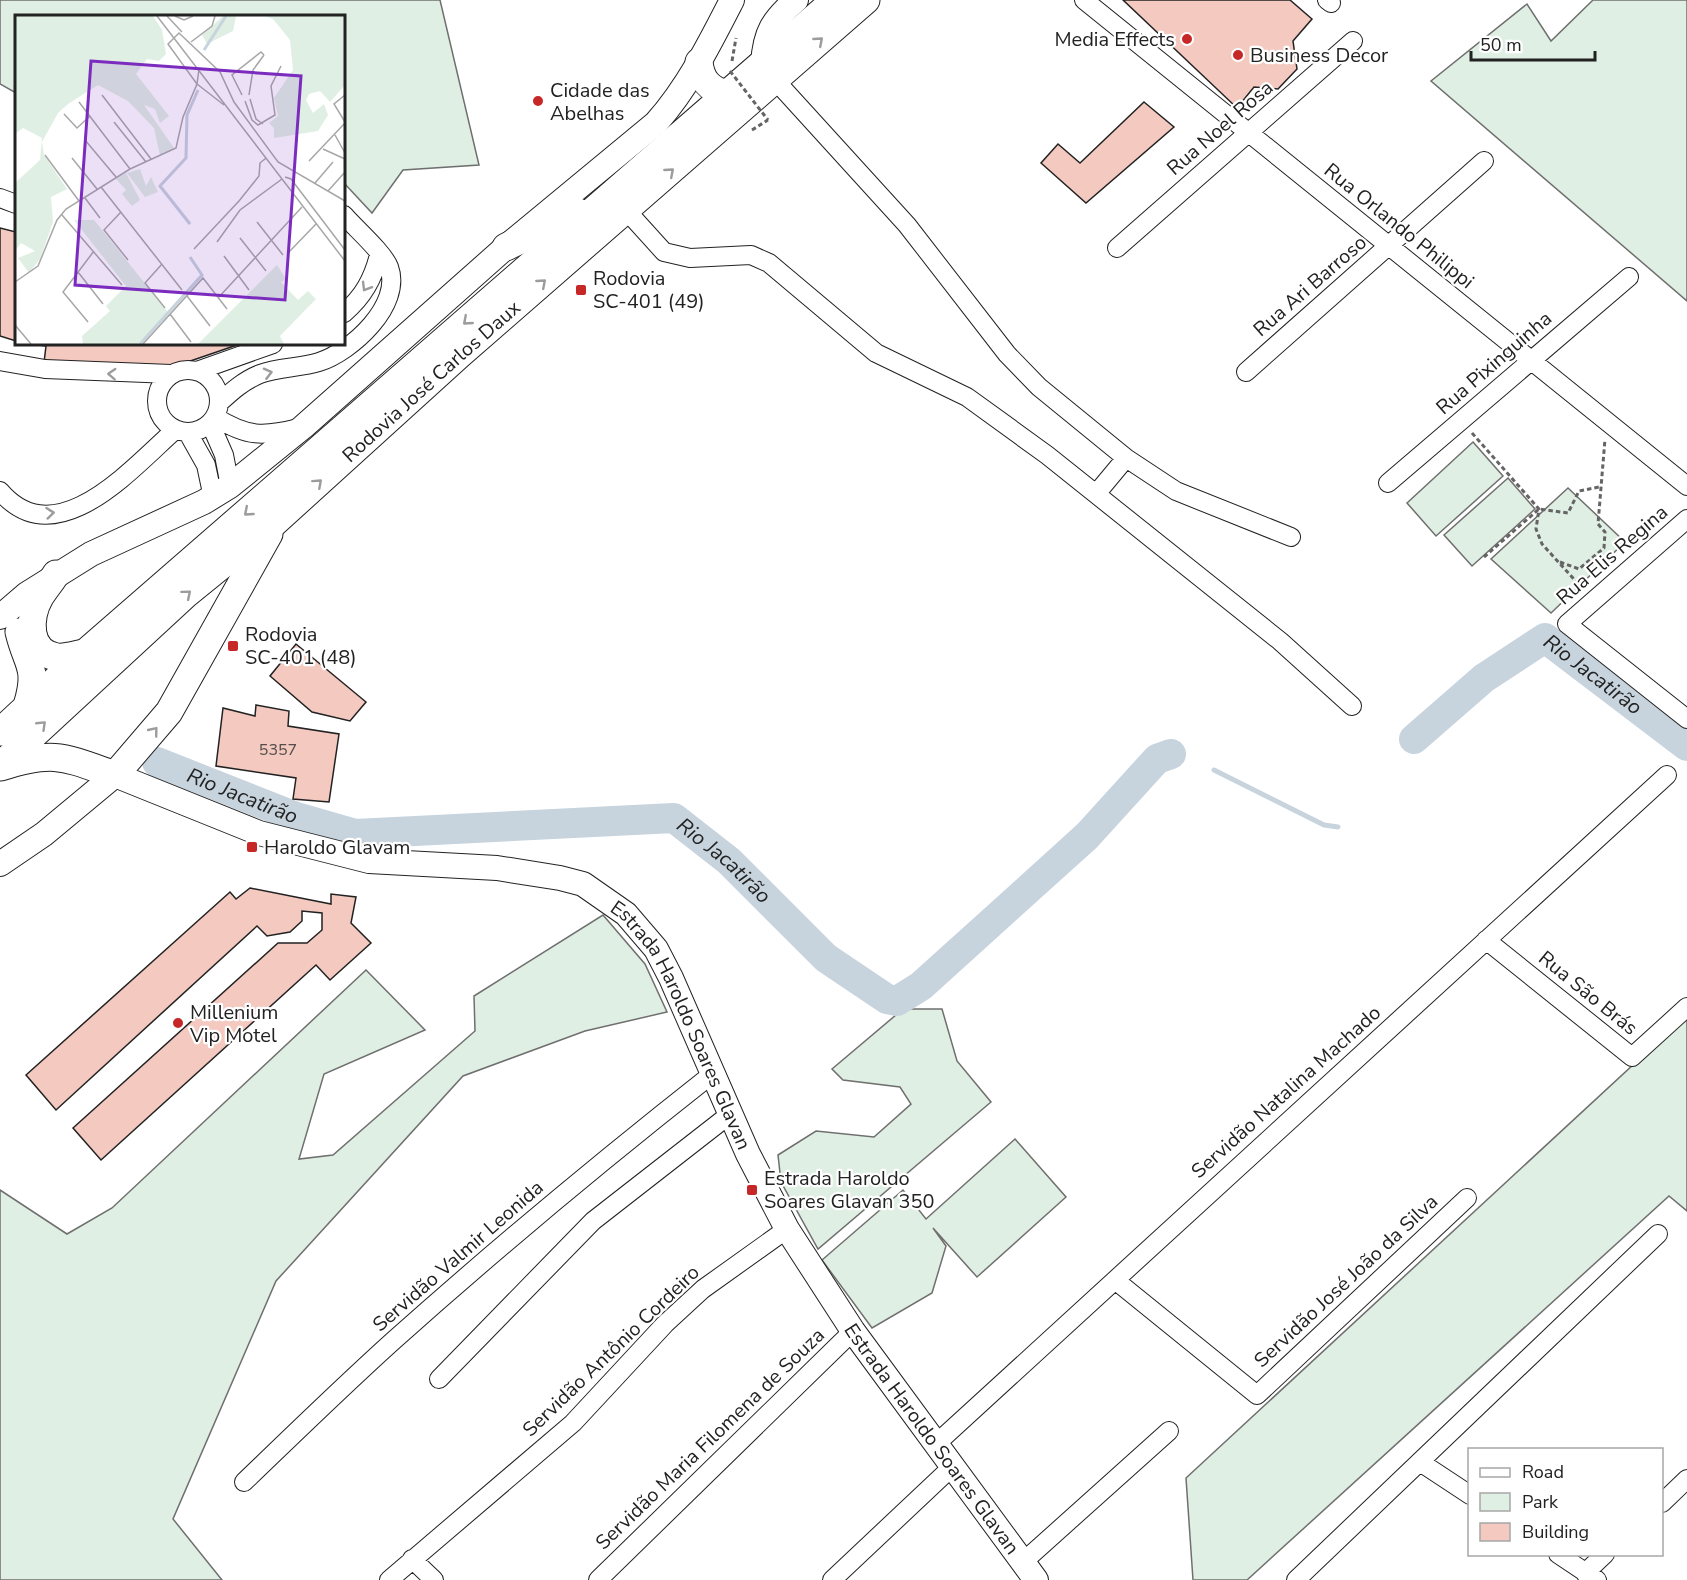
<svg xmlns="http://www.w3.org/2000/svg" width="1687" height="1580" viewBox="0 0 1687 1580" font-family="'Nunito Sans',sans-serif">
	<rect width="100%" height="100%" fill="#fff"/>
	<path fill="#e0efe3" stroke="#6f6f6f" stroke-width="1.5" d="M0,0H440L479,165L403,170L372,213L344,183V16H16V93L0,84Z
		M1593,0H1687V301L1431,81L1527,4L1551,41Z
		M1473,442L1503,476L1436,536L1407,503Z
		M1508,478L1535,509L1472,566L1444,535Z
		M1568,488L1625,542L1551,613L1491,559Z
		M603,915L645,964L667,1012L585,1031L463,1076L276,1281L173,1519L222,1580H0V1190L67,1234L112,1208L366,970L425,1030L324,1074L299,1159L333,1155L475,1031L474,996Z
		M903,1009H942L957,1061L991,1102L818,1249L781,1182L778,1155L816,1131L874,1137L911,1104L900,1087L843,1080L832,1069Z
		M1687,1015V1211L1669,1196L1247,1580H1193L1186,1478Z
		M1015,1139L1066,1197L977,1277L933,1228L946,1246L932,1293L872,1328L822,1260L903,1190L926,1219Z"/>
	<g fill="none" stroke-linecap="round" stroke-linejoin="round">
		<path stroke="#c7d3dd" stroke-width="5" d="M1214,770L1324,825L1338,827"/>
		<g stroke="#c7d3dd" stroke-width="30">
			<path id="s1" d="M1414,739L1484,678L1545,638L1687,746"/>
			<path id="s2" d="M157,762L296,817L355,834L674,818L729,861L826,958L887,999L897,1001L921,986L1087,836L1157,759L1171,754"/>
		</g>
	</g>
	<path fill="#f3c9c0" stroke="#222" stroke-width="1.5" d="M1123,0H1290L1312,19L1293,41L1297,69L1278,89L1254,87L1237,108Z
		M1144,102L1174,127L1086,203L1041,163L1058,144L1080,163Z
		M0,228L16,232V341L0,336Z
		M31,344H240L167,369L43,371L46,346Z
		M296,644L366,702L350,721L312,712L270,676Z
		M256,705L289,711L288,726L339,734L329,802L293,799L296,778L216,766L223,708L255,716Z
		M250,888L331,904V894L356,897L351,923L371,943L330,980L316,965L101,1160L73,1128L278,943H307L322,930V913L302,911V921L290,932L267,936L257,926L56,1110L26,1075L230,892L236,899Z"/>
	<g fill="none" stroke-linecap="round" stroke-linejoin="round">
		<defs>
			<path id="minor" d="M1084,0L1687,486
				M1327,0L1331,3
				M775,80L907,225L1007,354L1039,387L1126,458L1176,491L1291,537
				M0,198L16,204
				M626,210L664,252L690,258L751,255L769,263L876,353L967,397L1047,455L1280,641L1352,706
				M1117,248L1353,41
				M344,313C363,297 373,279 379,255
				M0,361L45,369L171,374
				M157 401a31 31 0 1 1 62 0a31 31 0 1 1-62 0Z
				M197,371L273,344
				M1246,372L1484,161
				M219,403C232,391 243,381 260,374C278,367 300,368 319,362C351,352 403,305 389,267C383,252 355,228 344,215
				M215,417C247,437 263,437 299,428
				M210,423L224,455L230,486
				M188,433L206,465L213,498
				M1388,483L1629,277
				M0,491C56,557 132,468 175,430
				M1096,494L1126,458
				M1687,519L1567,624L1687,719
				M1486,940L1632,1057L1687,1007
				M1115,1280L1257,1395L1467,1198
				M439,1379L593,1221L729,1115
				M937,1443L1667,775
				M1420,1462L1470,1495
				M244,1482C293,1435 342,1387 393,1341C496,1249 603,1160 711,1075
				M1662,1503L1687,1479
				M1558,1554L1597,1580
				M412,1559L434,1580
				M1023,1562L1169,1431
				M1585,1573L1605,1554
				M389,1580L573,1423L665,1324L703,1289L787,1229
				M598,1580L853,1331
				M832,1580L953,1466
				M1296,1580L1658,1234"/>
			<g id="major">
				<path d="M763,64C765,32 773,20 796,0"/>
				<path d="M0,617L27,594L91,554L204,502L230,486L303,427L506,247L656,123C688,87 710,43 732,0"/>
				<path id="s3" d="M0,864L44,834L115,775L259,833L369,861L497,868L560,878L583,884L626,914L656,949L671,978L748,1154L787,1229L853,1331L1036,1580"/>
			</g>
			<g id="highway">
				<path d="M699,62C701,80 709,89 726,94"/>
				<path d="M506,247L578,212"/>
				<path d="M56,574C51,582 45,589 40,597C28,617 27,653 57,657C66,658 77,654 85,653"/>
				<path d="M19,632C27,666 39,666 27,706"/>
				<path d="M0,732L85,653L835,0"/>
				<path id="s4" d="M0,766L185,595L275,522L459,355L866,0"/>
				<path d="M1,767C54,750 64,757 115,775L169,712L269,534"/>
			</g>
		</defs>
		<use href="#minor" stroke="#222" stroke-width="20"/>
		<use href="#major" stroke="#222" stroke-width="26"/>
		<use href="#highway" stroke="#222" stroke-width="29"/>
		<path stroke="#646464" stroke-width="3" stroke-dasharray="4.5 3" stroke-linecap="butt" d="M732,61L736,38
			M752,130L768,120
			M1472,433L1539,509L1536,529L1542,544L1582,588
			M1484,557L1539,509L1568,513L1579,491L1599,487
			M1560,562L1579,569L1604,548L1605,532L1598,524L1605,439"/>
		<use href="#minor" stroke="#fff" stroke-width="18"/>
		<use href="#major" stroke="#fff" stroke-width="24"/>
		<use href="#highway" stroke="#fff" stroke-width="27"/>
		<path stroke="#646464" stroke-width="3" stroke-dasharray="4.5 3" stroke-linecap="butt" d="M730,71L768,120"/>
	</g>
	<defs><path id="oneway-chevron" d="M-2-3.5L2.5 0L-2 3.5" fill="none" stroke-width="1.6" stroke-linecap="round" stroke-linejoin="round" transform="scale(1.5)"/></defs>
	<g stroke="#9c9c9c">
		<use href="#oneway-chevron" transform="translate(819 41) rotate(-41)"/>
		<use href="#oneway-chevron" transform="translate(670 172) rotate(-41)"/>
		<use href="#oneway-chevron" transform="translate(542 283) rotate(-41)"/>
		<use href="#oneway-chevron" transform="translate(366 287) rotate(121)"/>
		<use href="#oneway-chevron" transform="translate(467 321) rotate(139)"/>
		<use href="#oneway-chevron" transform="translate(268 373) rotate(-14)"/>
		<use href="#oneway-chevron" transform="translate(112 374) rotate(-177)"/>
		<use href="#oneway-chevron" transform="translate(318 483) rotate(-42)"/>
		<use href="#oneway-chevron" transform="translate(248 512) rotate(139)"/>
		<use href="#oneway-chevron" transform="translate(50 513) rotate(-6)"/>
		<use href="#oneway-chevron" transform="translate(187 594) rotate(-40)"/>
		<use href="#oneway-chevron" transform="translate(42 725) rotate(-44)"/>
		<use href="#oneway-chevron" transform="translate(154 731) rotate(-51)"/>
	</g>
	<g fill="#c62828" stroke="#fff" stroke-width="2">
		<circle cx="1187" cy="39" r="6"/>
		<circle cx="1238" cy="55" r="6"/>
		<circle cx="538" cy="101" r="6"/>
		<rect x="575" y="284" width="12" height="12" rx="3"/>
		<rect x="227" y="640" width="12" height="12" rx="3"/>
		<rect x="246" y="841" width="12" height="12" rx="3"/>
		<circle cx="178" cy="1023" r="6"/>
		<rect x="746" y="1184" width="12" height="12" rx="3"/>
	</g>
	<g text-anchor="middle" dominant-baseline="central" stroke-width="4.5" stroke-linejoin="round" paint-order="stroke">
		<g font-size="16" fill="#564c4a">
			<text x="278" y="750">5357</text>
		</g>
		<g font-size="20" fill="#222" stroke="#fff" text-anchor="start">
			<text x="1175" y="39" text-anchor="end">Media Effects</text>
			<text x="1250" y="55">Business Decor</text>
			<text x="550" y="90">Cidade das<tspan x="550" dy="23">Abelhas</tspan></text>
			<text x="593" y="278">Rodovia<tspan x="593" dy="23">SC-401 (49)</tspan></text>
			<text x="245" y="634">Rodovia<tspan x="245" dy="23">SC-401 (48)</tspan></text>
			<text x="264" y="847">Haroldo Glavam</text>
			<text x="190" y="1012">Millenium<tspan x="190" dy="23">Vip Motel</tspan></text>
			<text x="764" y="1178">Estrada Haroldo<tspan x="764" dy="23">Soares Glavan 350</tspan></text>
		</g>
		<g font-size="20" fill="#222" stroke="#fff">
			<text transform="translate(1220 128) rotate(-41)">Rua Noel Rosa</text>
			<text transform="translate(1399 226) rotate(39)">Rua Orlando Philippi</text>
			<text transform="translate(1310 286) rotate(-41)">Rua Ari Barroso</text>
			<text transform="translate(1494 363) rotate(-41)">Rua Pixinguinha</text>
			<text stroke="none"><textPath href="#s4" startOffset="578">Rodovia José Carlos Daux</textPath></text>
			<text transform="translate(1612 555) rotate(-41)">Rua Elis Regina</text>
			<text transform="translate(1588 993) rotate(39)">Rua São Brás</text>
			<text stroke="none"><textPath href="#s3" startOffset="807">Estrada Haroldo Soares Glavan</textPath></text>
			<text transform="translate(1286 1092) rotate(-42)">Servidão Natalina Machado</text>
			<text transform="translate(458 1256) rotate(-41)">Servidão Valmir Leonida</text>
			<text transform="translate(1346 1281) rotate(-43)">Servidão José João da Silva</text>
			<text transform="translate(611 1351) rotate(-44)">Servidão Antônio Cordeiro</text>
			<text stroke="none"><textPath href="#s3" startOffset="1293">Estrada Haroldo Soares Glavan</textPath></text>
			<text transform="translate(710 1439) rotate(-44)">Servidão Maria Filomena de Souza</text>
		</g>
		<g font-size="21" font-style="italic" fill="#222" stroke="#fff">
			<text stroke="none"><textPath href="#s1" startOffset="226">Rio Jacatirão</textPath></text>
			<text stroke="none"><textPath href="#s2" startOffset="92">Rio Jacatirão</textPath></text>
			<text stroke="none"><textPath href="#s2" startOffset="596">Rio Jacatirão</textPath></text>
		</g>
	</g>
	<g transform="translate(15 15)">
		<rect width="330" height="330" fill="#fff"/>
		<path d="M0,1H138L147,15L151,39L144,46L132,44L121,59L154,101L145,108L140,94L129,90L159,133L145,140L139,113L113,86L83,70L53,89L43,98L27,127L29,140L52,174L36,182L38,207L25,244L14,258L3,243L20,236L6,228L0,236V168L25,145L27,123L8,113L0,119ZM208,1H221L218,16L192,29L187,20ZM250,1H330V70L315,87L305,76L294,79L291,85L298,98L309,89L313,100L303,116L259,123V113L254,108L263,101L259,83L278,55L275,25L258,4ZM125,154L131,171L136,162L143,177L130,182L112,158ZM111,158L125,185L117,191L107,179L111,175L101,164ZM59,205H79L153,297L123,329H68L67,321L95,296L91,291L111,271ZM262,250L271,264L266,267L283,285L293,276L301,284L265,321L269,329H183Z" fill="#e0efe3"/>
		<path fill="none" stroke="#c7d3dd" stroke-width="3" d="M189,35L211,1M175,209L145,171L171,143L172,100L183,75M125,329L187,260L175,242"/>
		<path fill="none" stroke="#a7a7a7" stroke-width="1.5" d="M142,1L330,246M152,1L167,17M160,1L169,5L178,1M176,27L197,11L200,1M184,54L182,69L209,90M87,80L136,144M227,80L217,60L246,37L249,40M234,80L238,55L249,40M330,80L319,89L330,107M235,84L241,104L248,109M230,86L237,105L243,110L260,100L256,71L266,51M64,87L115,154M49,99L62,113L75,101M99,107L131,147M320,120L330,138M70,125L101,162M308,134L330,144M30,140L64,186M57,143L82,174M294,146L330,108M270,162L276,164L330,235M300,168L318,147M86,172L167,275M313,176L330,157M70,183L85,203M106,197L89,215L113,245M47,200L107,270M242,207L268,240M225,223L251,256M202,227L225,195L267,164M179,234L224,186L244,161L245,148L251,143M273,238L301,209M209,241L234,275M147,249L130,268L150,293M63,257L88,289M0,267L23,251L42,205L51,194L115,154L161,133L168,102L182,69L153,29L164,18L205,57L219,87L263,147L330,186M172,281L195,311M203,283L287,192M155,299L176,327M73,307L48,277L79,236M0,310L16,329M128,329L188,263L212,294"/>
		<path fill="#7b2cbf" fill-opacity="0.15" stroke="#7b2cbf" stroke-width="3" d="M76,46L286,61L270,285L60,270Z"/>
		<rect width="330" height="330" fill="none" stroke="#222" stroke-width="3"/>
	</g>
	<rect x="1468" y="1448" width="195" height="108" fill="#ffffff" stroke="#a7a7a7" stroke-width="1.5"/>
	<rect x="1480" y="1468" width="30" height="9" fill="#ffffff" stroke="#a7a7a7" stroke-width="1.5"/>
	<text x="1522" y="1478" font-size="18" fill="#222222">Road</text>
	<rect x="1480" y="1493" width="30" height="18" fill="#e0efe3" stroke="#a7a7a7" stroke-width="1.5"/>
	<text x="1522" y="1508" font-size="18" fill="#222222">Park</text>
	<rect x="1480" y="1523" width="30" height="18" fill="#f3c9c0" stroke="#a7a7a7" stroke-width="1.5"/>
	<text x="1522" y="1538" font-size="18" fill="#222222">Building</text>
	<path d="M1471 51v9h124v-9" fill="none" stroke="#222222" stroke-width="3"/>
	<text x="1480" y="51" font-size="18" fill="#222222" stroke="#ffffff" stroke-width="4.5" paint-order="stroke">50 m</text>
</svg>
